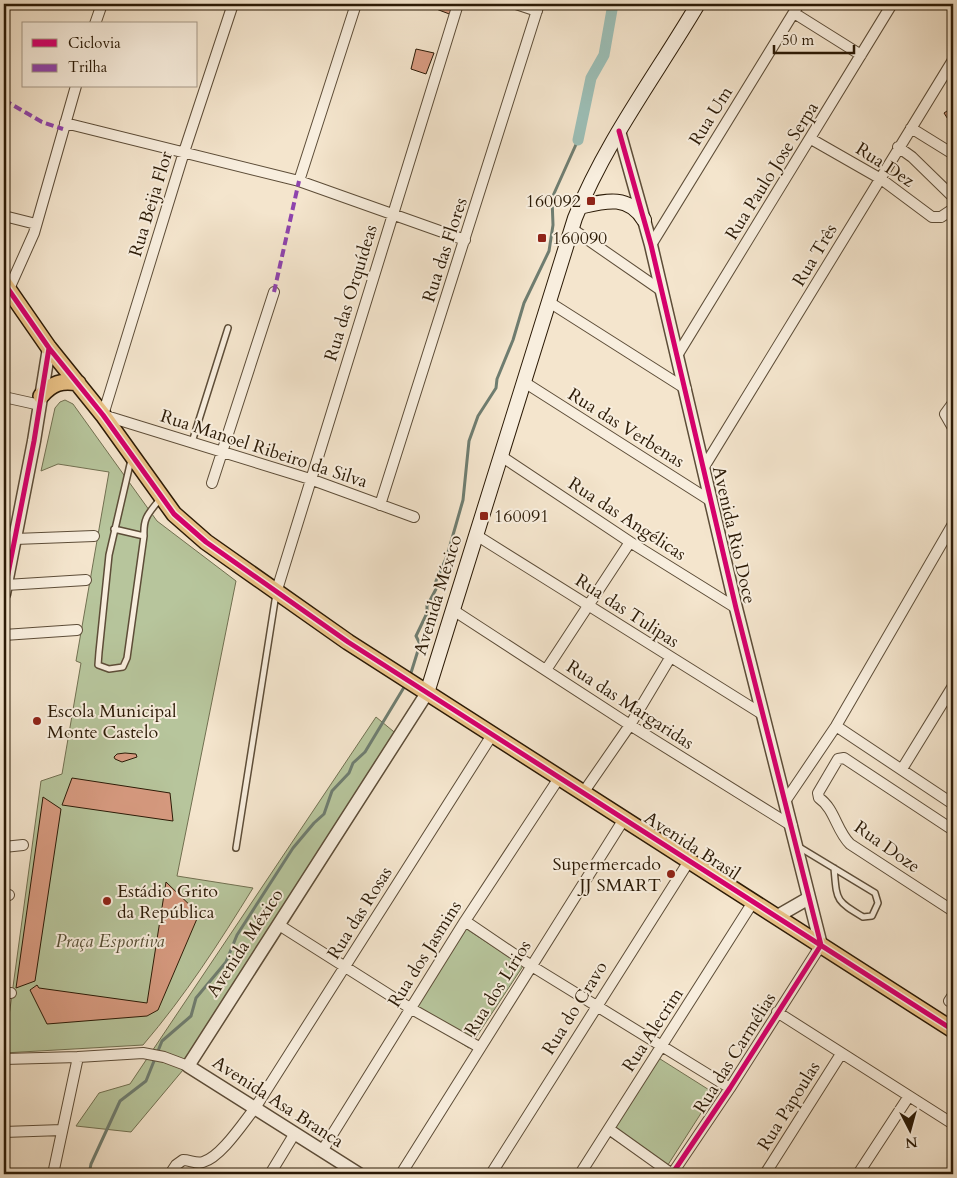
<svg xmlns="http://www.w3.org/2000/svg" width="957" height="1178" viewBox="0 0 957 1178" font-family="Cardo,serif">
	<rect width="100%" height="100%" fill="#f4e5cd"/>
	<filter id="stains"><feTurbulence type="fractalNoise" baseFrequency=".004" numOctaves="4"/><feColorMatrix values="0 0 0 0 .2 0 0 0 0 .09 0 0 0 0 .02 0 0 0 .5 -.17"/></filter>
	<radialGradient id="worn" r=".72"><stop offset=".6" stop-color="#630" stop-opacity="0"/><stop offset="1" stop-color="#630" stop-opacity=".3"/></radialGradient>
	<path fill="#b7c59c" stroke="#717051" d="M65,400L73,404L157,521L236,581L177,876L253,888C219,943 185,996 143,1045L4,1053L41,781L62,774L81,663L76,661L109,472L58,464L41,471L55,408L60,402Z
		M376,717L399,736L183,1070L131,1132L76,1126L99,1093L130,1084Z
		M465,928L523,966L469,1048L411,1011Z
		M657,1057L714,1093L664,1171L607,1135Z"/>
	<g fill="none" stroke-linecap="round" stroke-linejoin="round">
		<path stroke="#6f7d70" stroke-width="3" d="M410,676L420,644L416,636L427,613V606L436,589V581L447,556L463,500L469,441L478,416L496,388L497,379L513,340L524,303L549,251L553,225L552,198L578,140
			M89,1174L91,1164L120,1101L146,1081L162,1041L191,1016L196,998L226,962L237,935L293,848L314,823L324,814L332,791L349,773L353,763L365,752L406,684"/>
		<path stroke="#9cbfb7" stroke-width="11" d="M578,140L591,78L604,55L613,4"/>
	</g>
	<path fill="#d89b81" stroke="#2b1a06" d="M423,4H456L452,15Z
		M416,49L434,53L426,74L411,69Z
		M953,107V123L951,124L944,113Z
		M125,753L136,754L137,757L122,762L115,759L114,757L117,754Z
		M72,778L170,793L173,821L62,805Z
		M43,797L61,809L35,981L16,988Z
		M166,882L199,914L158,1010L147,1016L47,1024L30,990L37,985L39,988L147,1003Z"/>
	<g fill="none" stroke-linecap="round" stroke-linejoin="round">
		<defs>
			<path id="service" d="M192,442L228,328
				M131,460L109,555L99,652L98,665L109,669L123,667L127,658L144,536C143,517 149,513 160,499
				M114,529L144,536
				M799,847L875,893L878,903L872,916L863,917C835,900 837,901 834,868
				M236,848L276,594"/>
			<path id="minor" d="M233,4L184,152L103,415L310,479L414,517
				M516,4L537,11
				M794,13L861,55
				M95,24L102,4
				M65,123L299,181L465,240
				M911,128L953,154
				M811,139L881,179L932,217H941L953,209
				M898,147L912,157L953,197
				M299,181L356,4
				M4,216L36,224
				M571,228L662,291
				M651,245L799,4
				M9,289L34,233L76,86
				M549,302L686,389
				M678,354L892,4
				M524,382L711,501
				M4,397L40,405
				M953,403L945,414L953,428
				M501,456L630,542L736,608
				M704,467L953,60
				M212,483L274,292
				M380,505L539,4
				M476,535L762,714
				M15,539L94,536
				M6,585L86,580
				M276,593L458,4
				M453,610L630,725L792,826
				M4,635L77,630
				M546,670L630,542
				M836,726L953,804
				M902,769L953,686
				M583,793L630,725L670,658
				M786,800L836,726L953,524
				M953,830L844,758L838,759L818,793L819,798C835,809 836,830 850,844L953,911
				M4,847L23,845
				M4,896L9,895
				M465,921L530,965L730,1088
				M279,925L410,1008L479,1047
				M4,993H11
				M949,1001L953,995
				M777,1012L953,1124
				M78,1057L143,1053L164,1057L188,1066
				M4,1059L78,1057L53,1174
				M609,1129L672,1174
				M4,1132L62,1130
				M322,1151L465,921L559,778
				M170,1174L176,1165L183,1160C190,1160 196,1164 203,1162C221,1157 243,1123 255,1108L492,735
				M270,1174L295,1133
				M401,1174L624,819
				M491,1174L689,861
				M580,1174L753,902
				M672,1174L730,1088L821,945
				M765,1174L841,1054
				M858,1174L909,1096"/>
			<path id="tertiary" d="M619,131L651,245L736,608L821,945
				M4,594L34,441L49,348
				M776,917L809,898
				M359,1174L188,1066L427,693"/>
			<path id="secondary" d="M579,207C605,201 628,194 644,220
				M427,693L575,218C606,141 656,75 698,4"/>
			<path id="primary" d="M4,283L49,348L103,415L174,514L206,542L348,642L953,1030
				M41,396C52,383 62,380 78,383"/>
		</defs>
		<use href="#service" stroke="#5d4d38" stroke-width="8"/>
		<use href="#minor" stroke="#5d4d38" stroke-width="12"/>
		<use href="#tertiary" stroke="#5d4d38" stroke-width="15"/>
		<use href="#secondary" stroke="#2b1a06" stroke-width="16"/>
		<use href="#primary" stroke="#2b1a06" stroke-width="18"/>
		<use href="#service" stroke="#f8eede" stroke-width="5"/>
		<use href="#minor" stroke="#f8eede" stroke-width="10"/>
		<use href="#tertiary" stroke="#f8eede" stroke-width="12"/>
		<use href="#secondary" stroke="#f8eede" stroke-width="14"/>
		<use href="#primary" stroke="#eac286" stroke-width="15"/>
		<path stroke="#8e44ad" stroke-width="4" stroke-dasharray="8 4" stroke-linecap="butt" d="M4,100L42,122L63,129
			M274,292L299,181"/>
		<defs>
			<path id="cycleway" d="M619,131L651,245L736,608L821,945L730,1088L672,1174
				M4,283L49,348L103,415L174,514L206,542L348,642L953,1030
				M4,594L34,441L49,348"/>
		</defs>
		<use href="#cycleway" stroke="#f8eede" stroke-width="8"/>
		<use href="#cycleway" stroke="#d6006c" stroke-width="5"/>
	</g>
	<g fill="#8f2418" stroke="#f8eede" stroke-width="2">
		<rect x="586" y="196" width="10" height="10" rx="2.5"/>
		<rect x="537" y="233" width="10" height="10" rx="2.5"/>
		<rect x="479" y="511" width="10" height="10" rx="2.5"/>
		<circle cx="37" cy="721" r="5"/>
		<circle cx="671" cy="874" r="5"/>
		<circle cx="107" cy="901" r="5"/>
	</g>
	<g text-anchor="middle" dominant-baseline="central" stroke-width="4" stroke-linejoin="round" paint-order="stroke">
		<g font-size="18" fill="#2b1a06" stroke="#f8eede">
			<text transform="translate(711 116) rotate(-58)">Rua Um</text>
			<text transform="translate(885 165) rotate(33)">Rua Dez</text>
			<text transform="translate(772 171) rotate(-58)">Rua Paulo Jose Serpa</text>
			<text transform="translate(151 204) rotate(-73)">Rua Beija Flor</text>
			<text transform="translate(445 250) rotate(-72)">Rua das Flores</text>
			<text transform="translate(815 255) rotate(-59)">Rua Três</text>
			<text transform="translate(351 293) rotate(-73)">Rua das Orquídeas</text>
			<text transform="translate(626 428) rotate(32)">Rua das Verbenas</text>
			<text transform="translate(264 449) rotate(18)">Rua Manoel Ribeiro da Silva</text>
			<text transform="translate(627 519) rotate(33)">Rua das Angélicas</text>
			<text transform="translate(734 535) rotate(77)">Avenida Rio Doce</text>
			<text transform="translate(438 595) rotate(-73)">Avenida México</text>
			<text transform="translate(627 611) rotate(33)">Rua das Tulipas</text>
			<text transform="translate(630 705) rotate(33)">Rua das Margaridas</text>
			<text transform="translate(692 846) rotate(33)">Avenida Brasil</text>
			<text transform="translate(887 847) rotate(35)">Rua Doze</text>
			<text transform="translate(360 913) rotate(-58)">Rua das Rosas</text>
			<text transform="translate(245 943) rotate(-57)">Avenida México</text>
			<text transform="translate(425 954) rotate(-58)">Rua dos Jasmins</text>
			<text transform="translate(498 988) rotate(-58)">Rua dos Lírios</text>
			<text transform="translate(575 1008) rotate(-58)">Rua do Cravo</text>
			<text transform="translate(653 1030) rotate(-57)">Rua Alecrim</text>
			<text transform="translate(735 1053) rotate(-58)">Rua das Carmélias</text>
			<text transform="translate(278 1102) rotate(33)">Avenida Asa Branca</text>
			<text transform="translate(789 1106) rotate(-58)">Rua Papoulas</text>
		</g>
		<g font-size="18" fill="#2b1a06" stroke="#f8eede" text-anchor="start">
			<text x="581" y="201" text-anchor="end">160092</text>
			<text x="552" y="238">160090</text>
			<text x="494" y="516">160091</text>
			<text x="47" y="711">Escola Municipal<tspan x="47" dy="21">Monte Castelo</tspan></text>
			<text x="661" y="864" text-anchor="end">Supermercado<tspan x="661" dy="21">JJ SMART</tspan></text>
			<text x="117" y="891">Estádio Grito<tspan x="117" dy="21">da República</tspan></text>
		</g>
		<g font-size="18" font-style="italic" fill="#554d33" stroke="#f8eede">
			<text x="110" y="941">Praça Esportiva</text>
		</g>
	</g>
	<rect width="957" height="1178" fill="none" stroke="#f4e5cd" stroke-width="20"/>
	<rect x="5" y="5" width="947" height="1168" fill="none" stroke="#2b1a06" stroke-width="2.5"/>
	<rect x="10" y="10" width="937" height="1158" fill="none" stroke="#2b1a06"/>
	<rect x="22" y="22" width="175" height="65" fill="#f8eede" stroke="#a69988"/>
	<rect x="32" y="39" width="25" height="8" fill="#d6006c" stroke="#a69988"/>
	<text x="68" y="48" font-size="15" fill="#2b1a06">Ciclovia</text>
	<rect x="32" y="64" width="25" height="8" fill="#8e44ad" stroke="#a69988"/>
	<text x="68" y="72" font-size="15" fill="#2b1a06">Trilha</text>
	<g transform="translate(910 1130) rotate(174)" stroke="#f8eede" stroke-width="4" paint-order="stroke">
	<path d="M0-4L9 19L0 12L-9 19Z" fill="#2b1a06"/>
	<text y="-8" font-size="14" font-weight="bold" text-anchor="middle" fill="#2b1a06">N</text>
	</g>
	<path d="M774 45v8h80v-8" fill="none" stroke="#2b1a06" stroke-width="2.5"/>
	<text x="782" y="45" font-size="15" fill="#2b1a06" stroke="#f8eede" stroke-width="4" paint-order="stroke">50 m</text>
	<rect width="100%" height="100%" filter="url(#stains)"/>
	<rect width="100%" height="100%" fill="url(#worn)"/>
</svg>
